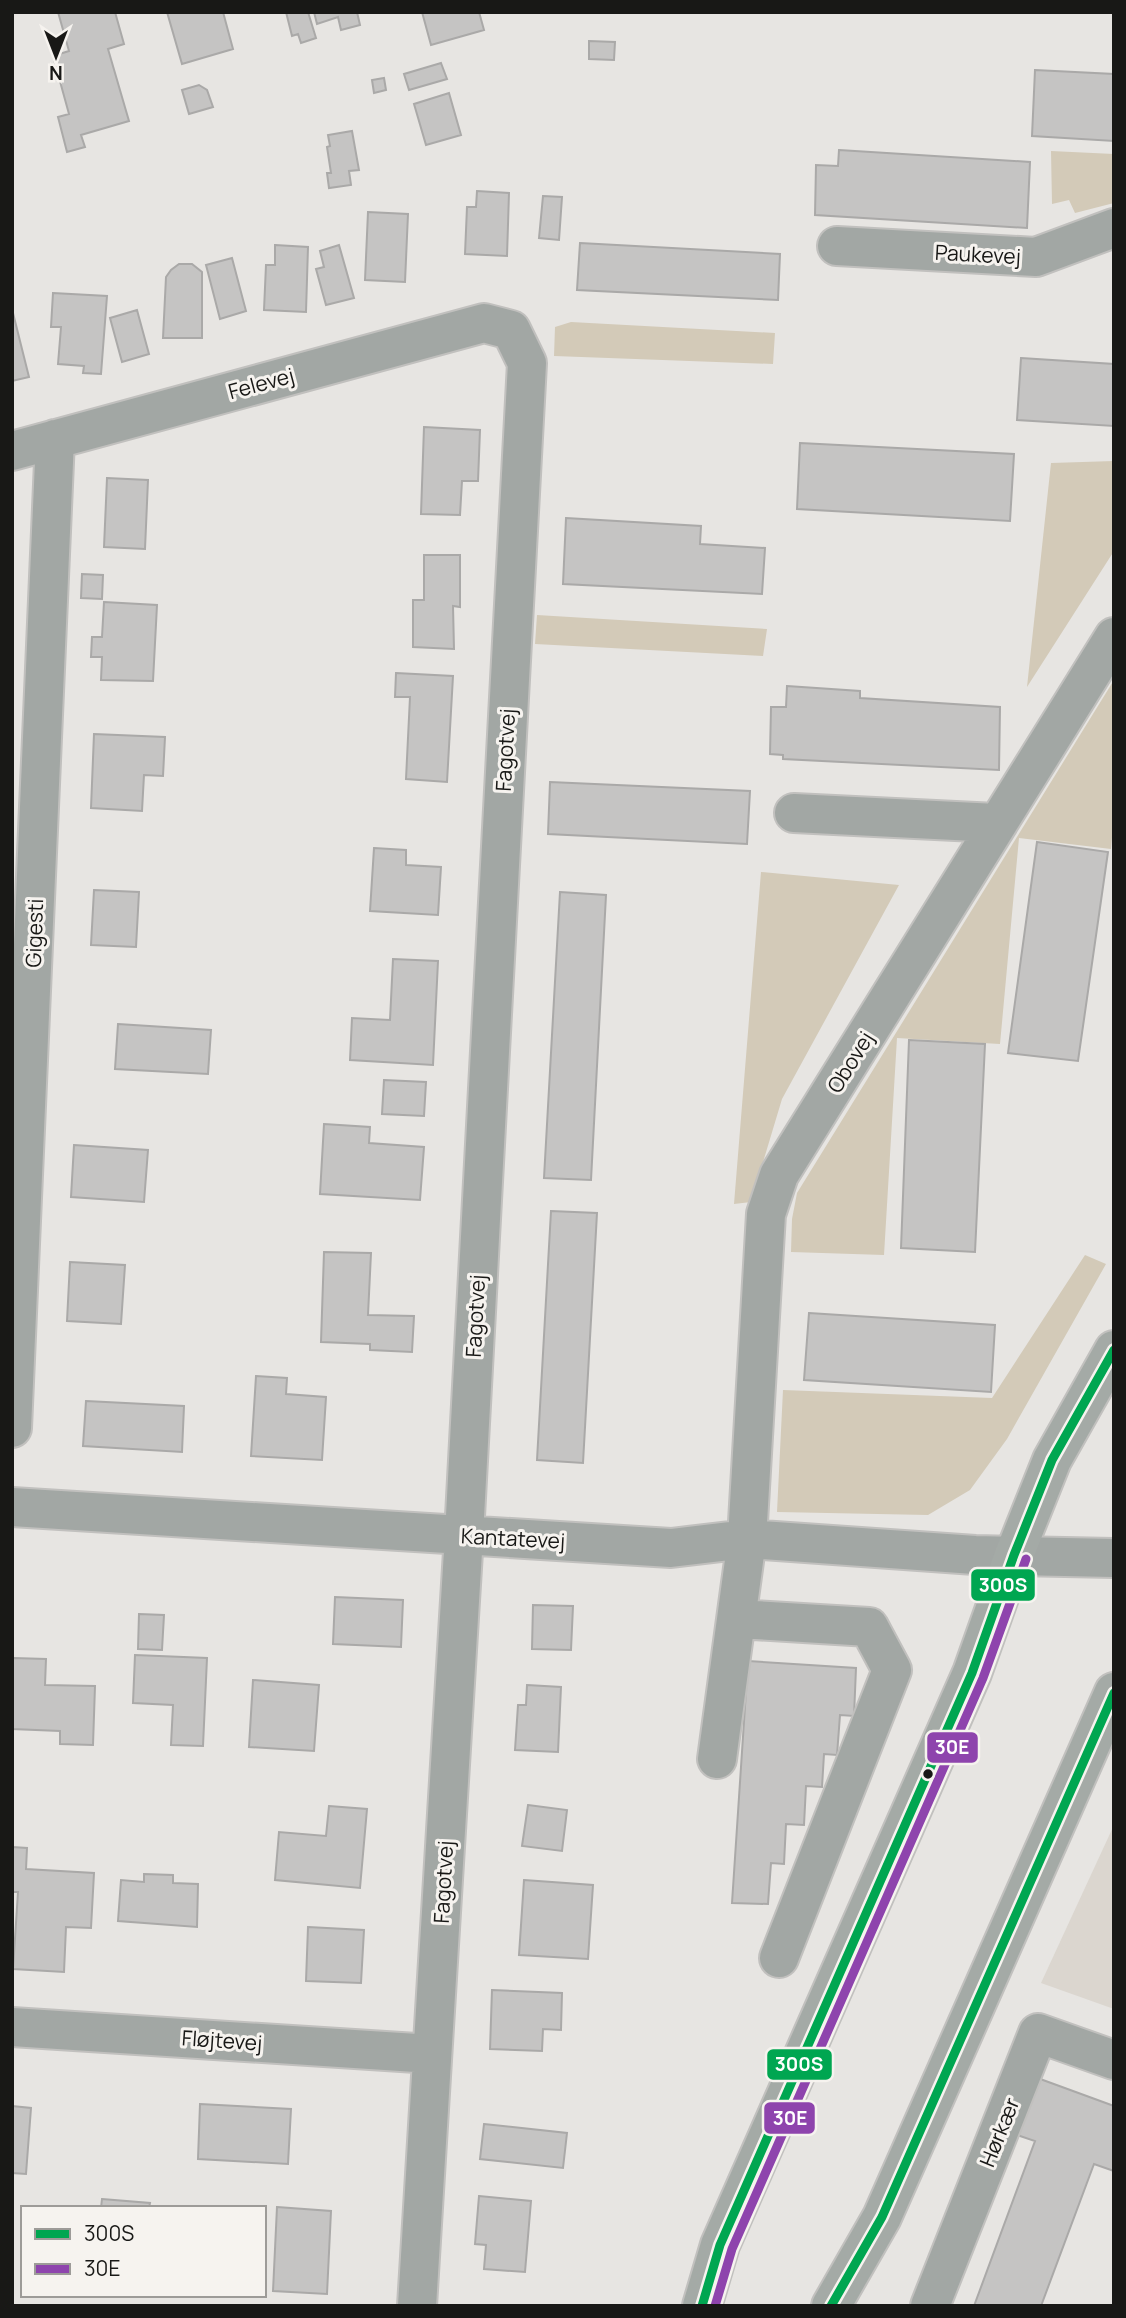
<svg xmlns="http://www.w3.org/2000/svg" width="1126" height="2318" viewBox="0 0 1126 2318" font-family="Manrope,sans-serif">
	<rect width="100%" height="100%" fill="#e7e5e2"/>
	<path fill="#dbd6cf" d="M1114,1825V2009L1041,1983Z"/>
	<path fill="#d3cab8" d="M1051,151L1114,154V203L1075,213L1069,200L1052,204Z
		M571,322L775,333L773,364L554,356L555,327Z
		M1114,461V551L1027,687L1051,463Z
		M537,615L767,629L763,656L535,644Z
		M1114,680V815L1111,849L1019,838L1000,1044L897,1038L884,1255L791,1252L792,1219L797,1193Z
		M761,872L899,885L782,1099L751,1202L734,1204Z
		M1085,1255L1106,1264L1007,1439L970,1490L928,1515L777,1512L783,1390L992,1398Z"/>
	<path fill="#c5c4c3" stroke="#aaa9a8" stroke-width="2" d="M58,12H115L124,44L108,49L129,121L81,135L85,147L67,152L58,117L69,114L53,56L69,51Z
		M167,12H223L233,49L182,64Z
		M286,12H308L316,38L301,43L298,34L292,36Z
		M314,12H357L360,25L341,30L338,17L317,24Z
		M419,12H479L484,30L431,45L422,12Z
		M589,41L615,42L614,60L589,59Z
		M441,63L447,79L409,90L404,74Z
		M1035,70L1114,74V141L1032,136Z
		M384,78L386,90L374,93L372,80Z
		M199,85L207,90L213,107L189,114L182,90Z
		M449,93L461,135L426,145L414,104Z
		M352,131L359,170L349,171L351,185L329,188L327,173H331L327,147L330,146L328,135Z
		M839,150L1030,162L1027,228L815,215L816,165L838,166Z
		M477,191L509,193L507,256L465,254L467,207H476Z
		M543,196L562,197L559,240L539,238Z
		M368,212L408,214L405,282L365,280Z
		M580,243L780,254L778,300L577,290Z
		M275,245L308,247L306,312L264,310L266,265H275Z
		M339,245L354,298L326,305L316,269L324,267L320,251Z
		M232,258L246,311L220,319L206,265Z
		M179,264H192L202,272V338H163L166,277L171,270Z
		M53,293L107,296L101,374L83,373L84,366L58,364L61,327H51Z
		M12,309L29,377L12,381Z
		M137,310L149,354L122,362L110,318Z
		M1021,358L1114,364V426L1017,420Z
		M424,427L480,430L478,481H462L460,515L421,514Z
		M800,443L1014,454L1010,521L797,509Z
		M107,478L148,480L145,549L104,547Z
		M566,518L701,526L700,544L765,548L762,594L563,584Z
		M424,555H460V607L453,606L454,649L413,647V600H424Z
		M82,574L103,575L102,599L81,598Z
		M104,602L157,605L153,681L101,680L102,657H91L92,637H102Z
		M396,673L453,676L447,782L406,779L410,697H395Z
		M787,686L860,691V698L1000,707L999,770L783,759V755L770,754L771,707H786Z
		M94,734L165,737L163,776L144,775L142,811L91,808Z
		M550,782L750,791L747,844L548,834Z
		M1037,842L1108,852L1078,1061L1008,1053Z
		M374,848L406,850V865L441,867L438,915L370,911Z
		M94,890L139,892L136,947L91,945Z
		M560,892L606,895L591,1180L544,1178Z
		M393,959L438,961L433,1065L350,1060L352,1018L390,1020Z
		M118,1024L211,1030L208,1074L115,1069Z
		M909,1040L985,1044L975,1252L901,1248Z
		M384,1080L426,1082L424,1116L382,1114Z
		M324,1124L370,1127L369,1143L424,1147L420,1200L320,1194Z
		M74,1145L148,1150L144,1202L71,1197Z
		M551,1211L597,1213L583,1463L537,1460Z
		M324,1252L371,1253L368,1315L414,1316L412,1352L370,1350V1344L321,1342Z
		M70,1262L125,1265L121,1324L67,1321Z
		M809,1313L995,1325L991,1392L804,1380Z
		M256,1376L287,1378L286,1394L326,1397L322,1460L251,1456Z
		M86,1401L184,1406L182,1452L83,1446Z
		M335,1597L403,1600L401,1647L333,1644Z
		M533,1605L573,1606L571,1650L532,1649Z
		M139,1614L164,1615L162,1650L138,1649Z
		M135,1655L207,1658L203,1746L171,1745L173,1705L133,1703Z
		M13,1658L46,1659L45,1685L95,1686L93,1745L60,1744V1731L12,1729Z
		M748,1661L856,1668L854,1716L840,1715L837,1755L824,1754L822,1787L806,1786L804,1825L786,1824L784,1864L771,1863L768,1904L732,1903Z
		M253,1680L319,1685L314,1751L249,1747Z
		M527,1685L561,1687L558,1752L515,1750L518,1705H526Z
		M528,1805L567,1810L562,1851L522,1846Z
		M329,1806L367,1809L360,1888L275,1880L279,1832L326,1836Z
		M12,1847L27,1848L26,1869L94,1873L91,1928L66,1927L64,1972L13,1969L18,1892H12Z
		M144,1874L173,1875V1883L198,1884L197,1927L118,1921L121,1880L144,1882Z
		M524,1880L593,1885L588,1959L519,1955Z
		M308,1927L364,1930L361,1983L306,1981Z
		M492,1990L562,1993L561,2030L543,2029L542,2051L490,2049Z
		M1032,2076L1114,2106V2171L1094,2164L1041,2306H974L1035,2141L1011,2133Z
		M200,2104L291,2109L288,2164L198,2159Z
		M12,2106L31,2108L26,2174L12,2173Z
		M484,2124L567,2133L563,2168L480,2159Z
		M479,2196L531,2201L525,2272L484,2269L486,2245L475,2244Z
		M102,2199L150,2203L149,2208H101Z
		M277,2207L331,2211L327,2294L273,2291Z"/>
	<g fill="none" stroke-linecap="round" stroke-linejoin="round">
		<defs>
			<path id="minor" d="M837,246L1036,257L1114,228
				M12,451L484,323L511,330L527,363L464,1535L417,2306
				M794,813L996,823
				M12,1428L55,439
				M12,1507L671,1548L747,1539L975,1555L1114,1558
				M738,1619L869,1627L892,1670L779,1958
				M717,1759L747,1539L766,1214L779,1175L1114,637
				M12,2027L432,2054
				M930,2306L1038,2033L1114,2060"/>
			<path id="major" d="M702,2306L720,2245L972,1673L1014,1555L1052,1460L1114,1350
				M831,2306L882,2217L1114,1692"/>
		</defs>
		<use href="#minor" stroke="#c1c0be" stroke-width="42"/>
		<use href="#major" stroke="#c1c0be" stroke-width="42"/>
		<use href="#minor" stroke="#a2a7a4" stroke-width="38"/>
		<use href="#major" stroke="#a4aaa6" stroke-width="38"/>
		<defs>
			<path id="bus-1" d="M702,2306L720,2245L972,1673L1014,1555L1052,1460L1114,1350
				M831,2306L882,2217L1114,1693"/>
			<path id="bus-2" d="M715,2306L732,2249L983,1678L1026,1559"/>
		</defs>
		<use href="#bus-1" stroke="#f6f3ef" stroke-width="14"/>
		<use href="#bus-2" stroke="#f6f3ef" stroke-width="14"/>
		<use href="#bus-1" stroke="#00a651" stroke-width="9"/>
		<use href="#bus-2" stroke="#8e44ad" stroke-width="9"/>
	</g>
	<circle fill="#181816" stroke="#f6f3ef" stroke-width="2.5" cx="928" cy="1774" r="6"/>
	<g text-anchor="middle" dominant-baseline="central" stroke-width="6" stroke-linejoin="round" paint-order="stroke">
		<g font-size="21" fill="#181816" stroke="#f6f3ef">
			<text transform="translate(978 254) rotate(3)">Paukevej</text>
			<text transform="translate(261 383) rotate(-15)">Felevej</text>
			<text transform="translate(505 750) rotate(-87)">Fagotvej</text>
			<text transform="translate(34 933) rotate(-88)">Gigesti</text>
			<text transform="translate(850 1062) rotate(-58)">Obovej</text>
			<text transform="translate(475 1316) rotate(-87)">Fagotvej</text>
			<text transform="translate(513 1538) rotate(3)">Kantatevej</text>
			<text transform="translate(443 1882) rotate(-87)">Fagotvej</text>
			<text transform="translate(222 2040) rotate(4)">Fløjtevej</text>
			<text transform="translate(999 2132) rotate(-68)">Hørkær</text>
		</g>
	</g>
	<g stroke="#f6f3ef" stroke-width="2.5">
		<rect x="970" y="1568" width="66" height="34" rx="7" fill="#00a651"/>
		<rect x="926" y="1731" width="53" height="33" rx="7" fill="#8e44ad"/>
		<rect x="766" y="2048" width="67" height="33" rx="7" fill="#00a651"/>
		<rect x="763" y="2101" width="53" height="34" rx="7" fill="#8e44ad"/>
	</g>
	<g font-size="19" text-anchor="middle" font-weight="bold" fill="#fff">
		<text x="1003" y="1592">300S</text>
		<text x="952" y="1754">30E</text>
		<text x="799" y="2071">300S</text>
		<text x="790" y="2125">30E</text>
	</g>
	<rect width="1126" height="2318" fill="none" stroke="#181816" stroke-width="28"/>
	<rect x="21" y="2206" width="245" height="91" fill="#f6f3ef" stroke="#9d9b98" stroke-width="2"/>
	<rect x="35" y="2229" width="35" height="10" fill="#00a651" stroke="#9d9b98" stroke-width="2"/>
	<text x="84" y="2241" font-size="21" fill="#181816">300S</text>
	<rect x="35" y="2264" width="35" height="10" fill="#8e44ad" stroke="#9d9b98" stroke-width="2"/>
	<text x="84" y="2276" font-size="21" fill="#181816">30E</text>
	<g transform="translate(56 56) rotate(180)" stroke="#f6f3ef" stroke-width="5" paint-order="stroke">
	<path d="M0-5L12 26L0 18L-12 26Z" fill="#181816"/>
	<text y="-10" font-size="19" font-weight="bold" text-anchor="middle" fill="#181816">N</text>
	</g>
</svg>
